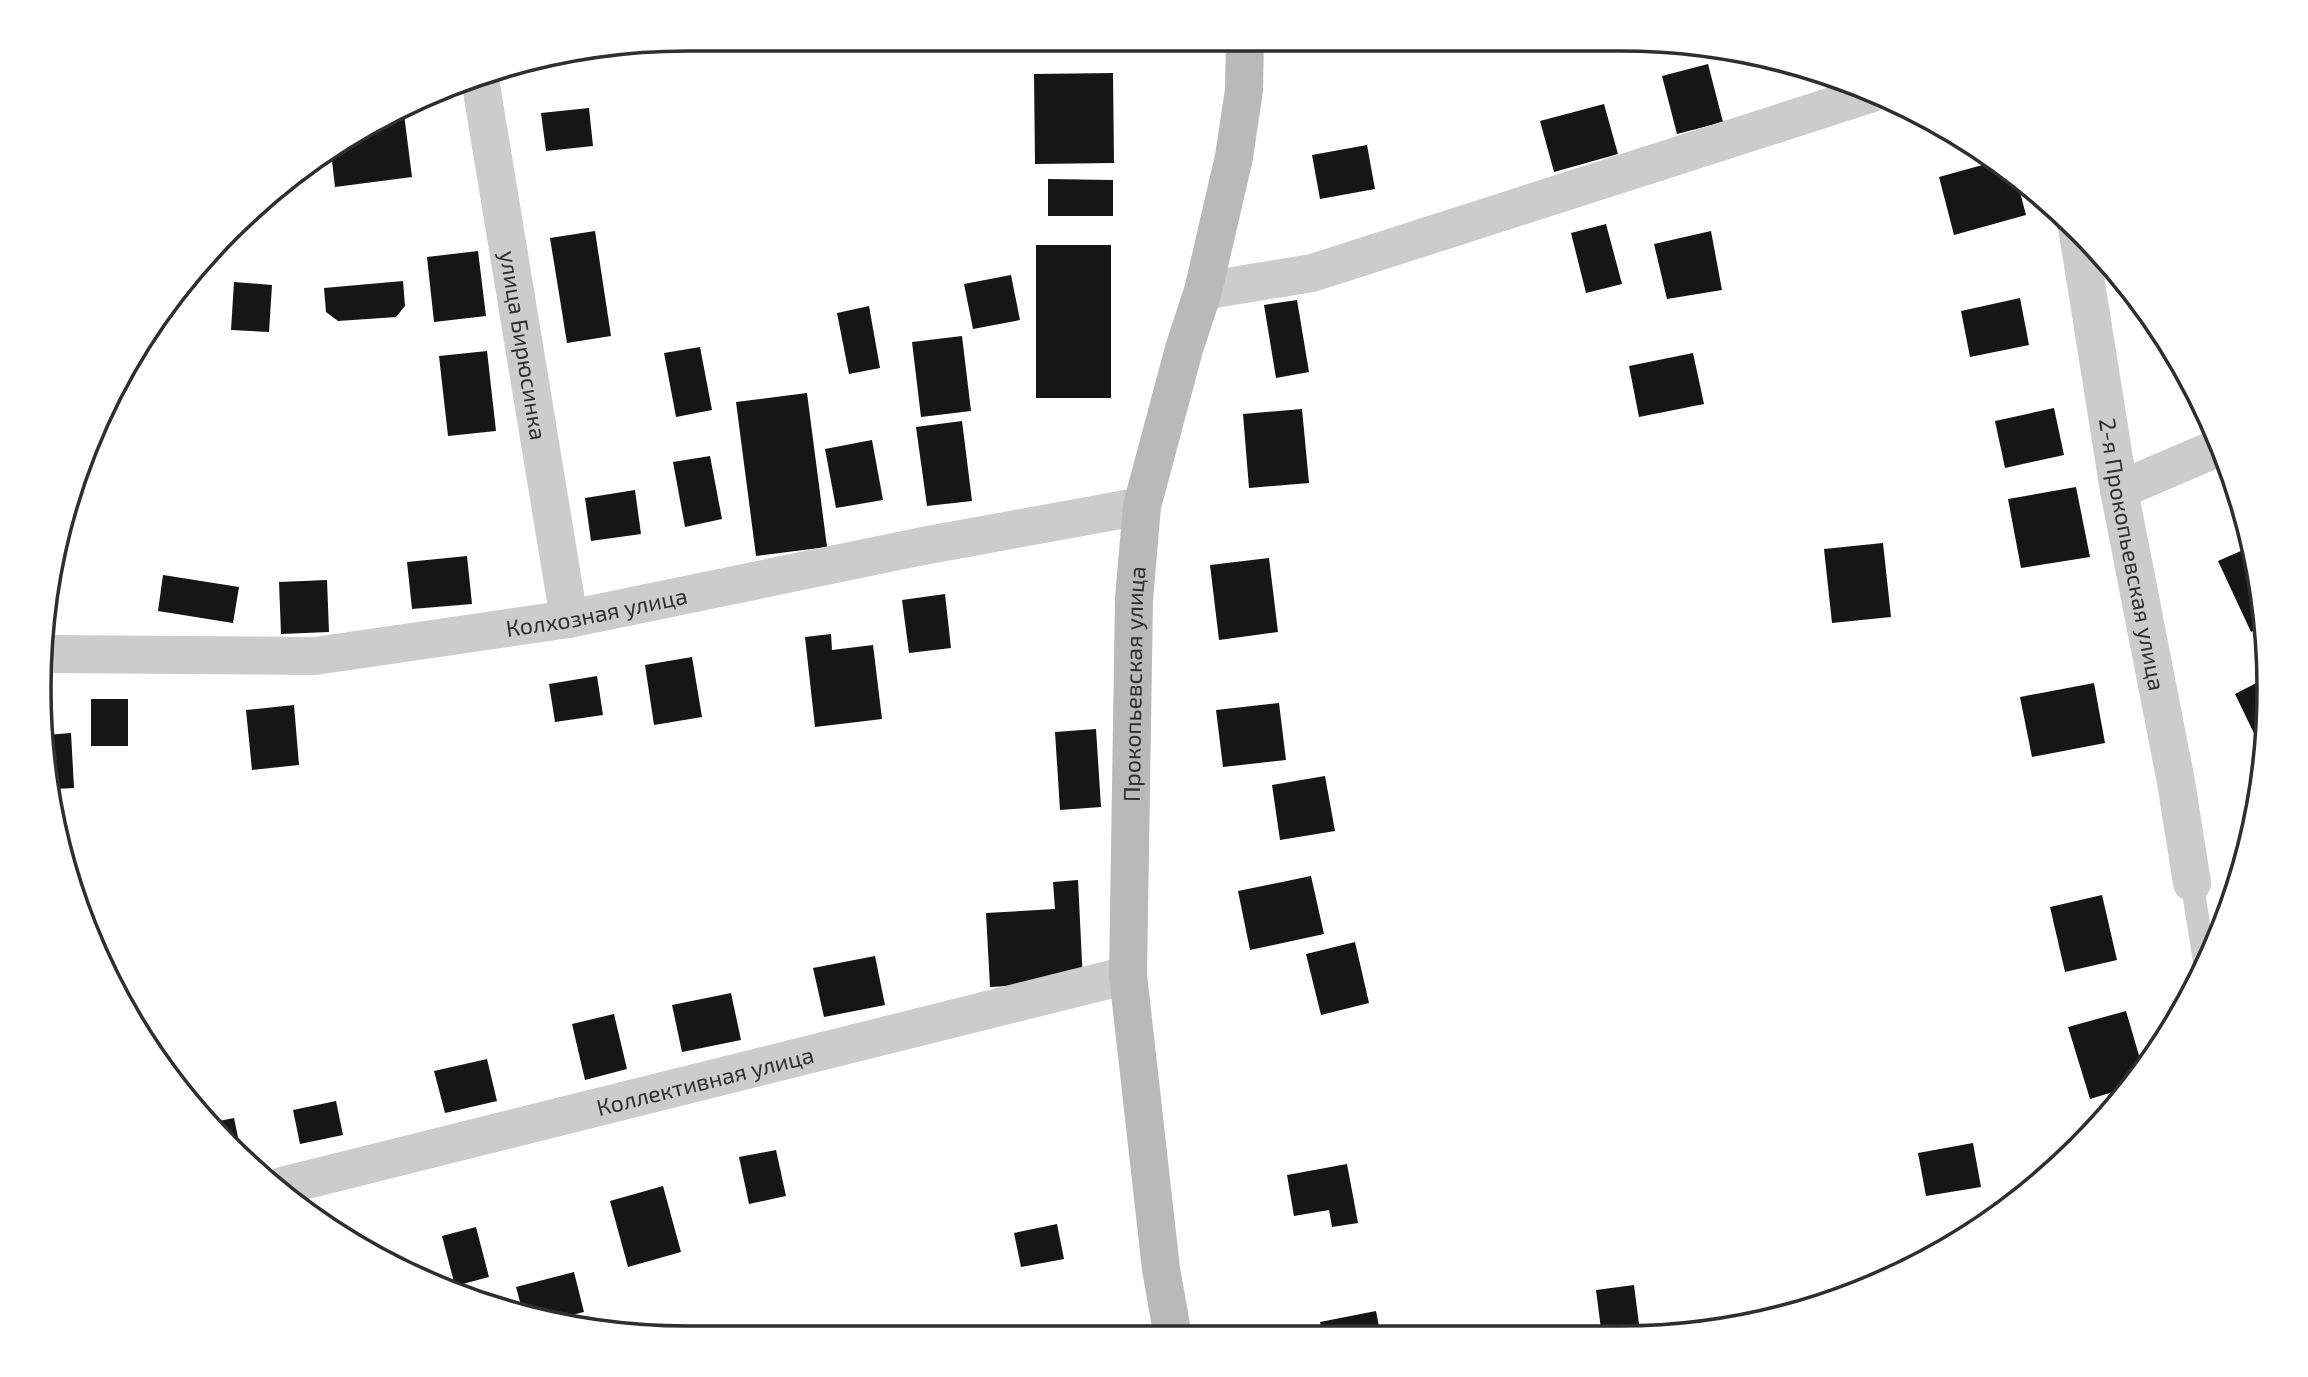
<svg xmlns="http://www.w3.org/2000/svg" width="2308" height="1377" viewBox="0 0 2308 1377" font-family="'Exo 2',sans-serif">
	<rect width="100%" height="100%" fill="#fff"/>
	<path fill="#161616" d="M1708,64L1723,122L1677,134L1662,76Z
		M1113,73L1114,163L1035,164L1034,74Z
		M1604,104L1618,154L1554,172L1540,121Z
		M589,108L593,146L546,151L541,113Z
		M404,114L412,177L335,187L331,152Z
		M1367,145L1375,189L1320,199L1312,155Z
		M1997,161L2016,177L2026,215L1954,235L1939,177Z
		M1048,179L1113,180V216H1048Z
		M1606,224L1622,284L1586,293L1571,233Z
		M595,231L611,336L567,343L550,238Z
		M1711,231L1722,290L1667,299L1654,244Z
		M1036,245H1111V398H1036Z
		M478,251L486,316L434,322L427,257Z
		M1011,275L1020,320L973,329L964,284Z
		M403,281L405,306L396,317L338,321L326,312L324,288Z
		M234,282L272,285L269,332L231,330Z
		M2020,298L2029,345L1970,357L1961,311Z
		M1297,300L1309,372L1276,378L1264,305Z
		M869,306L880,368L849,374L837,313Z
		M962,336L971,411L921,417L912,342Z
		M700,347L712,410L676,417L664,353Z
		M487,351L496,431L448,436L439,356Z
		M1693,353L1704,404L1639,417L1629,366Z
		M807,393L827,547L756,556L736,402Z
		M2054,408L2064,455L2005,468L1995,421Z
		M1302,409L1309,483L1249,488L1243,414Z
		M962,421L972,501L927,506L916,427Z
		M872,440L883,500L836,508L825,449Z
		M710,456L722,519L685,527L673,462Z
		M2076,487L2090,557L2021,568L2008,499Z
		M635,490L641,534L591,541L585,498Z
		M1883,543L1891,617L1832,623L1824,549Z
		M2252,546L2257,562L2263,626L2251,632L2218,561Z
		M467,556L472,604L412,609L407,562Z
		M1269,558L1278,632L1219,640L1210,565Z
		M163,575L239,587L233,623L158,611Z
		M327,580L329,632L281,634L279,582Z
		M945,594L951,648L909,653L902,600Z
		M831,634L832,650L873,645L882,719L815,727L805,637Z
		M692,657L702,717L654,725L645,665Z
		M597,676L603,715L555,722L549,684Z
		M2268,677L2269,689L2263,752L2235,694Z
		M2094,683L2105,743L2032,757L2020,697Z
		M91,699H128V746H91Z
		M1279,703L1286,760L1223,767L1216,710Z
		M294,705L299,765L252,770L246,710Z
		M1096,729L1101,807L1060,810L1055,732Z
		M71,733L74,788L55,789L46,735Z
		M1325,776L1335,831L1280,840L1272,785Z
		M1311,876L1324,934L1250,950L1238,891Z
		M1078,880L1083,982L990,987L986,913L1055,909L1053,882Z
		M2102,895L2117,960L2065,972L2050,907Z
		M1355,942L1369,1003L1321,1015L1306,954Z
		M875,956L885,1005L824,1017L813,968Z
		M731,993L741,1040L682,1052L672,1005Z
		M2126,1011L2143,1069L2126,1088L2090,1099L2068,1027Z
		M614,1014L627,1069L585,1080L572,1024Z
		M487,1059L497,1101L445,1113L434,1071Z
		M336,1101L343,1135L300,1144L293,1110Z
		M234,1118L240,1147L214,1122Z
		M1973,1143L1981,1187L1926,1196L1918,1153Z
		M776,1150L786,1196L749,1204L739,1157Z
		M1347,1164L1358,1223L1332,1227L1329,1210L1294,1216L1287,1175Z
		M663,1186L681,1252L628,1267L610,1201Z
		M1057,1224L1064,1259L1021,1267L1014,1233Z
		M476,1227L489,1277L455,1286L442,1236Z
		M574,1272L584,1312L556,1319L523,1313L516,1287Z
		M1634,1285L1640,1332L1602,1337L1596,1290Z
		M1376,1311L1381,1337H1323L1320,1322Z
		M1069,1328L1071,1337H1023V1336Z"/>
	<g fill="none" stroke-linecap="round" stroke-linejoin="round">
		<path stroke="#ccc" stroke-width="23" d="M2192,883L2205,965"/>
		<g stroke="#ccc" stroke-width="38">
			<path id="s1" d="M479,73L569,619"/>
			<path id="s2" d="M2077,227L2119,490L2176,782L2192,883"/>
			<path d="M1203,291L1312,273L1870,94"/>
			<path d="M2119,490L2222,446"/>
			<path id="s3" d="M44,654L315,656L569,619L923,546L1142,506"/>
			<path id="s4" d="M282,1186L1128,975"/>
		</g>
		<path stroke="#b9b9b9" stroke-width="38" id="s5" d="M1173,1337L1161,1269L1128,975L1134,599L1142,506L1184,349L1203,291L1234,157L1244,90L1245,39"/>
	</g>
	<g text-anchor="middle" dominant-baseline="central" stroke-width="7" stroke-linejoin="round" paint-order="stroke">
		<g font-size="23" fill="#2f2f2f" stroke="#fff">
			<text stroke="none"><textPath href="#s1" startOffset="276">улица Бирюсинка</textPath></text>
			<text stroke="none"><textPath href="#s2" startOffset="332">2-я Прокопьевская улица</textPath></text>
			<text stroke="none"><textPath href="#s3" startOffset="556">Колхозная улица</textPath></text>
			<text stroke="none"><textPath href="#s5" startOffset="656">Прокопьевская улица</textPath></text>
			<text stroke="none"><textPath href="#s4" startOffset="436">Коллективная улица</textPath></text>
		</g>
	</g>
	<path d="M0 0H2308V1377H0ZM688 51H1620A637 637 0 0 1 2257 688V689A637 637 0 0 1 1620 1326H688A637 637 0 0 1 51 689V688A637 637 0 0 1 688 51Z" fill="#fff" fill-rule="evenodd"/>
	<path fill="none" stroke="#2f2f2f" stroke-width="3.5" d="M688 51H1620A637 637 0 0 1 2257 688V689A637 637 0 0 1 1620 1326H688A637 637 0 0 1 51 689V688A637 637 0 0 1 688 51Z"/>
</svg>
